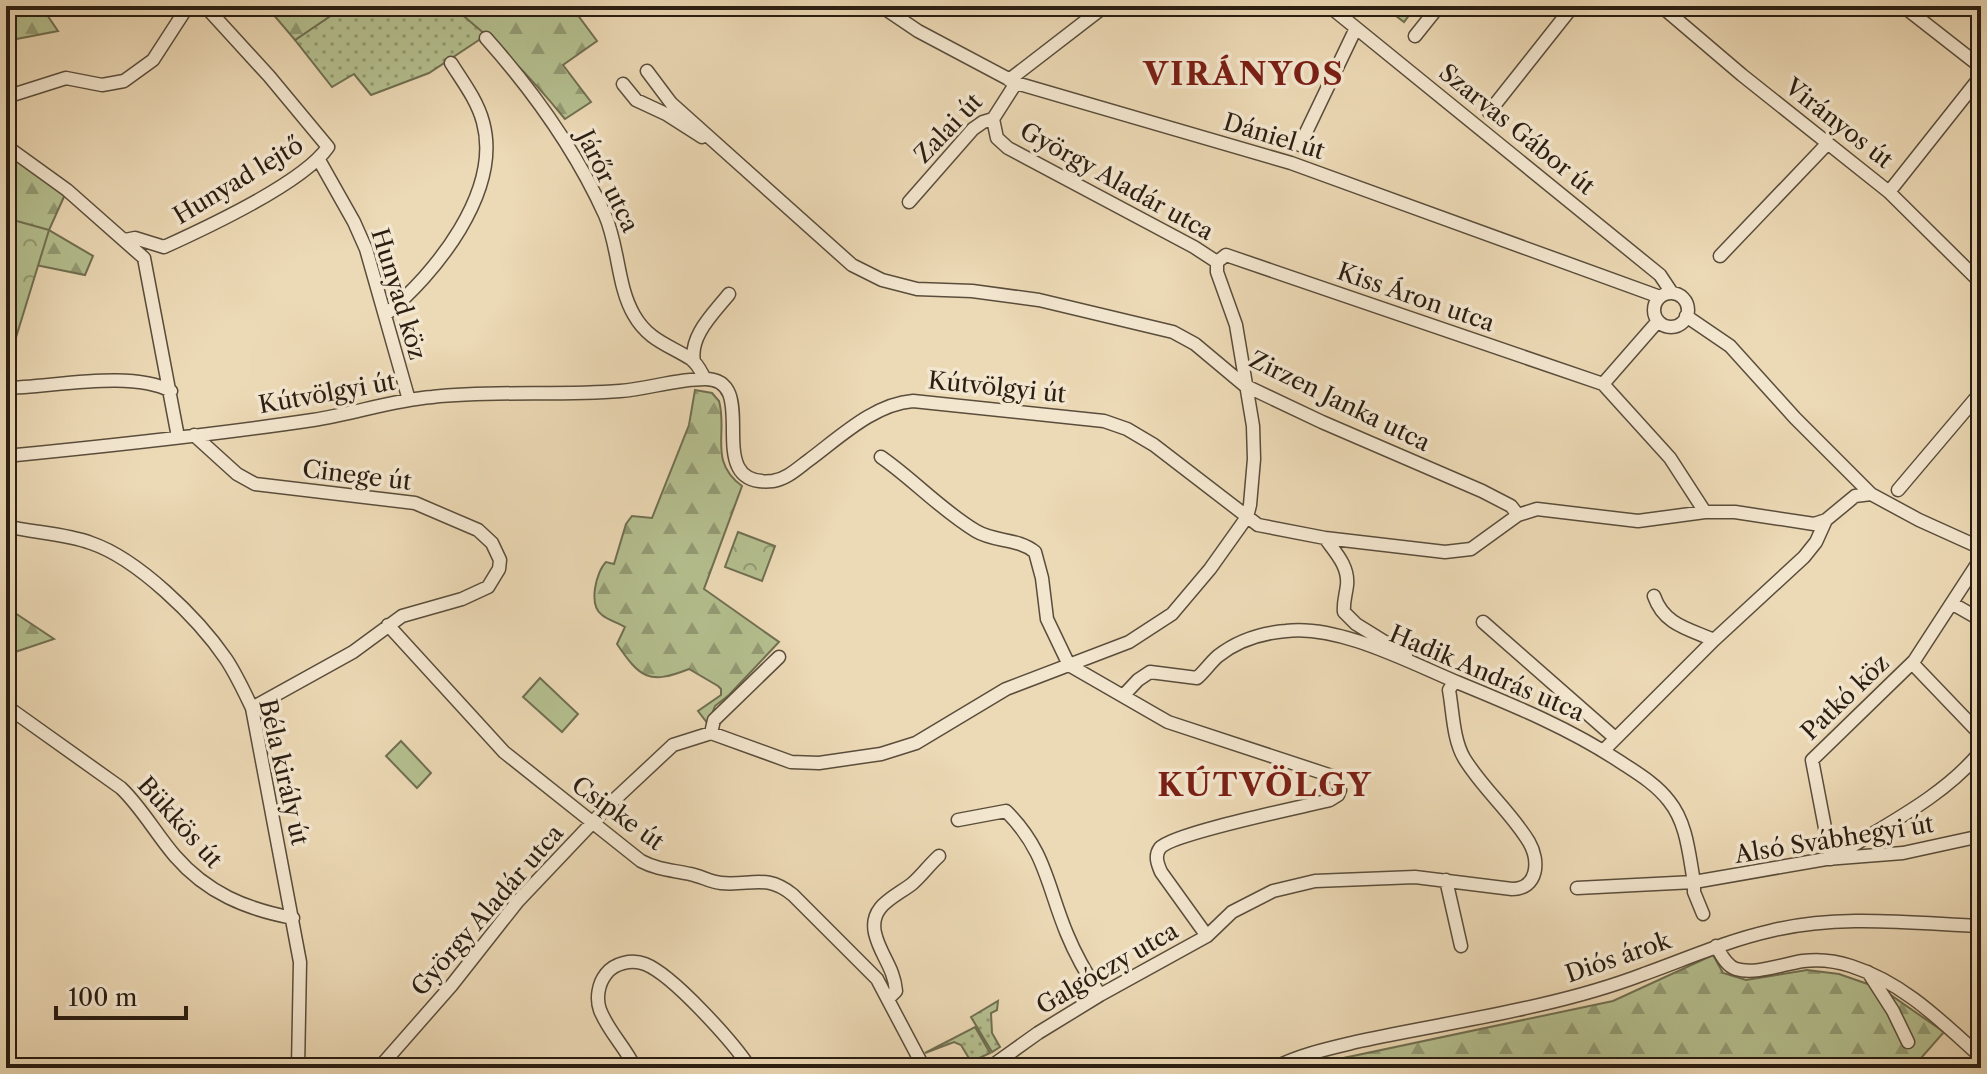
<svg xmlns="http://www.w3.org/2000/svg" width="1987" height="1074" viewBox="0 0 1987 1074" font-family="'Libre Caslon Text',serif">
	<defs>
		<pattern id="grass-dots" width="8" height="8" patternUnits="userSpaceOnUse" patternTransform="scale(2)"><rect width="8" height="8" fill="#b5c090"/><path d="M2 2h.1M6 6h.1" fill="none" stroke="#939b74" stroke-width="1.8" stroke-linecap="round"/></pattern>
		<pattern id="forest-firs" width="22" height="20" patternUnits="userSpaceOnUse" patternTransform="scale(2)"><rect width="22" height="20" fill="#b5c090"/><path d="M5 1l3.5 6h-7zM16 11l3.5 6h-7z" fill="#939b74"/></pattern>
		<pattern id="park-crowns" width="20" height="18" patternUnits="userSpaceOnUse" patternTransform="scale(2)"><rect width="20" height="18" fill="#b5c090"/><path d="M2 6a3 3 0 1 1 6 0M12 15a3 3 0 1 1 6 0" fill="none" stroke="#939b74"/></pattern>
	</defs>
	<rect width="100%" height="100%" fill="#ecd9b5"/>
	<filter id="stains"><feTurbulence type="fractalNoise" baseFrequency=".0025" numOctaves="4"/><feColorMatrix values="0 0 0 0 .2 0 0 0 0 .09 0 0 0 0 .02 0 0 0 .5 -.17"/></filter>
	<radialGradient id="worn" r=".72"><stop offset=".6" stop-color="#630" stop-opacity="0"/><stop offset="1" stop-color="#630" stop-opacity=".3"/></radialGradient>
	<path fill="url(#grass-dots)" stroke="#706f51" stroke-width="2" d="M345,6H451L488,34L429,73L371,95L354,74L332,87L295,40Z
		M998,1001L997,1010L991,1013L992,1033L1000,1047L992,1052L971,1017Z
		M975,1027L990,1053L973,1061L970,1060L961,1045L954,1042L925,1053Z"/>
	<path fill="url(#forest-firs)" stroke="#706f51" stroke-width="2" d="M6,6H41L58,31L6,41Z
		M266,6H345L295,40Z
		M451,6H571L597,41L563,65L591,102L565,119C529,75 496,41 451,6Z
		M6,146L67,190L49,230L93,256L85,275L6,259Z
		M695,390L712,393L719,401C728,433 708,461 742,486L704,589L779,642L729,695L715,706L708,724L698,711L721,695V689L718,686L689,669C649,685 640,678 617,644L625,627C618,623 608,620 602,615C588,605 596,572 606,562L614,564L626,524L632,516L652,518L689,425Z
		M6,607L54,639L6,655Z
		M1713,955L1723,973L1746,980L1807,970L1839,974L1882,989L1944,1032L1921,1058L1929,1068H1296L1613,1001Z"/>
	<path fill="url(#park-crowns)" stroke="#706f51" stroke-width="2" d="M6,218L49,230L6,370Z
		M738,532L775,546L762,581L725,567Z"/>
	<path fill="#b5c090" stroke="#706f51" stroke-width="2" d="M1383,6H1416L1404,22Z
		M540,678L578,714L562,732L523,697Z
		M401,741L431,773L417,788L386,756Z"/>
	<g fill="none" stroke-linecap="round" stroke-linejoin="round">
		<defs>
			<path id="minor" d="M881,6L918,31L1016,83L1291,163L1660,297
				M1329,6L1660,275L1672,293
				M1661,6L1742,75L1889,192L1981,283
				M1903,6L1981,67
				M1415,36L1439,6
				M486,38C534,92 575,149 605,215C619,247 617,286 634,315C648,340 669,345 691,359C698,364 701,372 705,379
				M647,71L671,103L852,265L882,280L917,289L972,291L1039,300L1173,332L1195,344L1244,385L1322,422L1482,491L1511,506L1518,515
				M1009,80L1105,6
				M623,84L636,100L666,114L702,137
				M6,97L66,78L102,85L124,81L153,60L188,6
				M1489,112L1573,6
				M1300,145L1356,28
				M6,146L67,190L144,258L178,437
				M319,160L354,222L366,249L409,400
				M1889,192L1981,76
				M909,202L973,129L983,122L993,119L1016,83
				M125,240L135,238L164,247C206,228 304,182 328,147L269,76L205,6
				M1720,256L1828,143
				M1217,262L1226,255L1603,384
				M1654 310a17 17 0 1 1 34 0a17 17 0 1 1-34 0Z
				M385,315C435,274 502,192 483,122C477,100 463,82 451,63
				M1686,316L1730,346L1795,418L1871,494
				M694,362C689,336 713,314 729,294
				M1603,384L1670,458L1705,512
				M1603,384L1658,321
				M6,388C54,387 130,370 171,391
				M194,435L237,474L255,484L415,503L478,530L492,543L500,560L499,569L488,587L462,599L402,616L353,652L252,708
				M6,456C108,446 212,435 313,420C353,414 393,400 432,397C495,390 558,396 620,391C648,389 676,379 705,379C764,379 698,489 773,481C787,479 798,468 809,460C840,437 874,404 913,401L1104,421L1127,429L1154,445L1258,525L1325,538L1445,552L1471,549L1518,515L1537,509L1638,521L1705,512H1735L1814,524L1826,520L1855,496L1871,494L1919,520L1981,548
				M881,457C914,480 941,510 976,531C994,542 1018,538 1035,552L1042,578L1047,619L1069,665L1168,722L1335,777L1340,790L1338,795L1330,800C1302,807 1173,833 1160,848C1154,856 1158,865 1161,872L1207,936
				M1898,490L1981,392
				M6,526C34,533 64,533 91,543C138,559 198,618 226,659C236,674 244,691 252,708L300,962L298,1068
				M1325,538C1335,552 1349,566 1347,585C1346,595 1343,602 1344,612L1356,624L1406,655
				M1981,558L1914,661L1812,760L1831,859C1881,827 1943,798 1981,751
				M1654,596C1664,625 1689,629 1714,640
				M1953,604L1981,620
				M1483,622L1614,737
				M388,625L504,752L641,861C658,870 672,870 690,874C701,876 710,882 721,883C751,886 766,873 793,895L877,979L924,1068
				M1912,663L1981,735
				M1123,696L1138,680L1150,672L1197,678C1205,671 1210,663 1218,656C1237,641 1262,633 1286,631C1338,624 1411,663 1459,683C1515,706 1571,729 1622,763C1639,774 1657,785 1669,801C1687,823 1689,855 1694,882L1826,859L1903,853L1981,836
				M6,706L121,788C142,808 156,834 175,856C207,893 246,909 293,918
				M711,733L714,720L779,657
				M1604,750L1714,640L1804,557L1816,542L1826,520
				M958,820L1006,811C1046,851 1047,886 1067,934C1076,956 1087,975 1100,995
				M1446,880L1461,946
				M1577,888L1694,882V892L1703,914
				M1716,946C1721,954 1726,966 1736,969C1755,975 1783,964 1803,961C1819,959 1836,961 1851,966C1904,983 1941,1021 1981,1057
				M1868,972L1893,1011L1908,1042
				M888,999L896,991C894,967 880,955 875,933C869,905 896,897 913,883C922,875 930,864 939,856
				M379,1068L451,986L518,901L612,802L673,745L711,733L791,762L819,763L881,754L916,743L1006,689L1129,642L1172,614L1210,569L1247,517L1250,505L1254,459L1253,426L1236,325L1217,272V262L1194,247L1008,148L997,138L993,119
				M635,1068C626,1048 608,1031 600,1010C596,999 598,984 606,974C614,963 632,959 645,964C673,975 733,1042 750,1068
				M989,1068L1038,1033L1100,995L1207,936L1232,912L1273,891L1315,881L1415,877L1512,889C1538,889 1540,861 1529,842C1511,812 1482,788 1464,758C1453,739 1453,712 1449,690L1454,682L1458,683
				M1274,1068C1301,1054 1331,1048 1360,1041C1420,1028 1480,1019 1539,1005C1574,997 1610,987 1644,974C1686,959 1726,941 1770,931C1838,914 1911,923 1981,926"/>
		</defs>
		<use href="#minor" stroke="#5a4d3b" stroke-width="15"/>
		<use href="#minor" stroke="#f3e6cf" stroke-width="12"/>
	</g>
	<g text-anchor="middle" dominant-baseline="central" stroke-width="7" stroke-linejoin="round" paint-order="stroke">
		<g font-size="24" fill="#2a1e12" stroke="#f3e6cf">
			<text transform="translate(1839 123) rotate(38)">Virányos út</text>
			<text transform="translate(948 128) rotate(-46)">Zalai út</text>
			<text transform="translate(1517 129) rotate(39)">Szarvas Gábor út</text>
			<text transform="translate(1274 136) rotate(17)">Dániel út</text>
			<text transform="translate(238 180) rotate(-31)">Hunyad lejtő</text>
			<text transform="translate(608 181) rotate(64)">Járőr utca</text>
			<text transform="translate(1117 181) rotate(29)">György Aladár utca</text>
			<text transform="translate(399 294) rotate(73)">Hunyad köz</text>
			<text transform="translate(1416 297) rotate(19)">Kiss Áron utca</text>
			<text transform="translate(997 387) rotate(6)">Kútvölgyi út</text>
			<text transform="translate(327 393) rotate(-10)">Kútvölgyi út</text>
			<text transform="translate(1340 401) rotate(26)">Zirzen Janka utca</text>
			<text transform="translate(357 475) rotate(7)">Cinege út</text>
			<text transform="translate(1487 673) rotate(23)">Hadik András utca</text>
			<text transform="translate(1845 697) rotate(-44)">Patkó köz</text>
			<text transform="translate(284 772) rotate(77)">Béla király út</text>
			<text transform="translate(618 813) rotate(36)">Csipke út</text>
			<text transform="translate(180 822) rotate(48)">Bükkös út</text>
			<text transform="translate(1834 839) rotate(-9)">Alsó Svábhegyi út</text>
			<text transform="translate(487 910) rotate(-49)">György Aladár utca</text>
			<text transform="translate(1618 957) rotate(-19)">Diós árok</text>
			<text transform="translate(1107 968) rotate(-30)">Galgóczy utca</text>
		</g>
		<g font-size="32" font-weight="bold" letter-spacing="2" fill="#7a1f14" stroke="#f3e6cf">
			<text x="1244" y="73">VIRÁNYOS</text>
			<text x="1265" y="784">KÚTVÖLGY</text>
		</g>
	</g>
	<rect width="1987" height="1074" fill="none" stroke="#ecd9b5" stroke-width="32"/>
	<rect x="8" y="8" width="1971" height="1058" fill="none" stroke="#2a1e12" stroke-width="4"/>
	<rect x="16" y="16" width="1955" height="1042" fill="none" stroke="#2a1e12" stroke-width="2"/>
	<path d="M56 1006v12h130v-12" fill="none" stroke="#2a1e12" stroke-width="4"/>
	<text x="68" y="1006" font-size="24" fill="#2a1e12" stroke="#f3e6cf" stroke-width="6" paint-order="stroke">100 m</text>
	<rect width="100%" height="100%" filter="url(#stains)"/>
	<rect width="100%" height="100%" fill="url(#worn)"/>
</svg>
